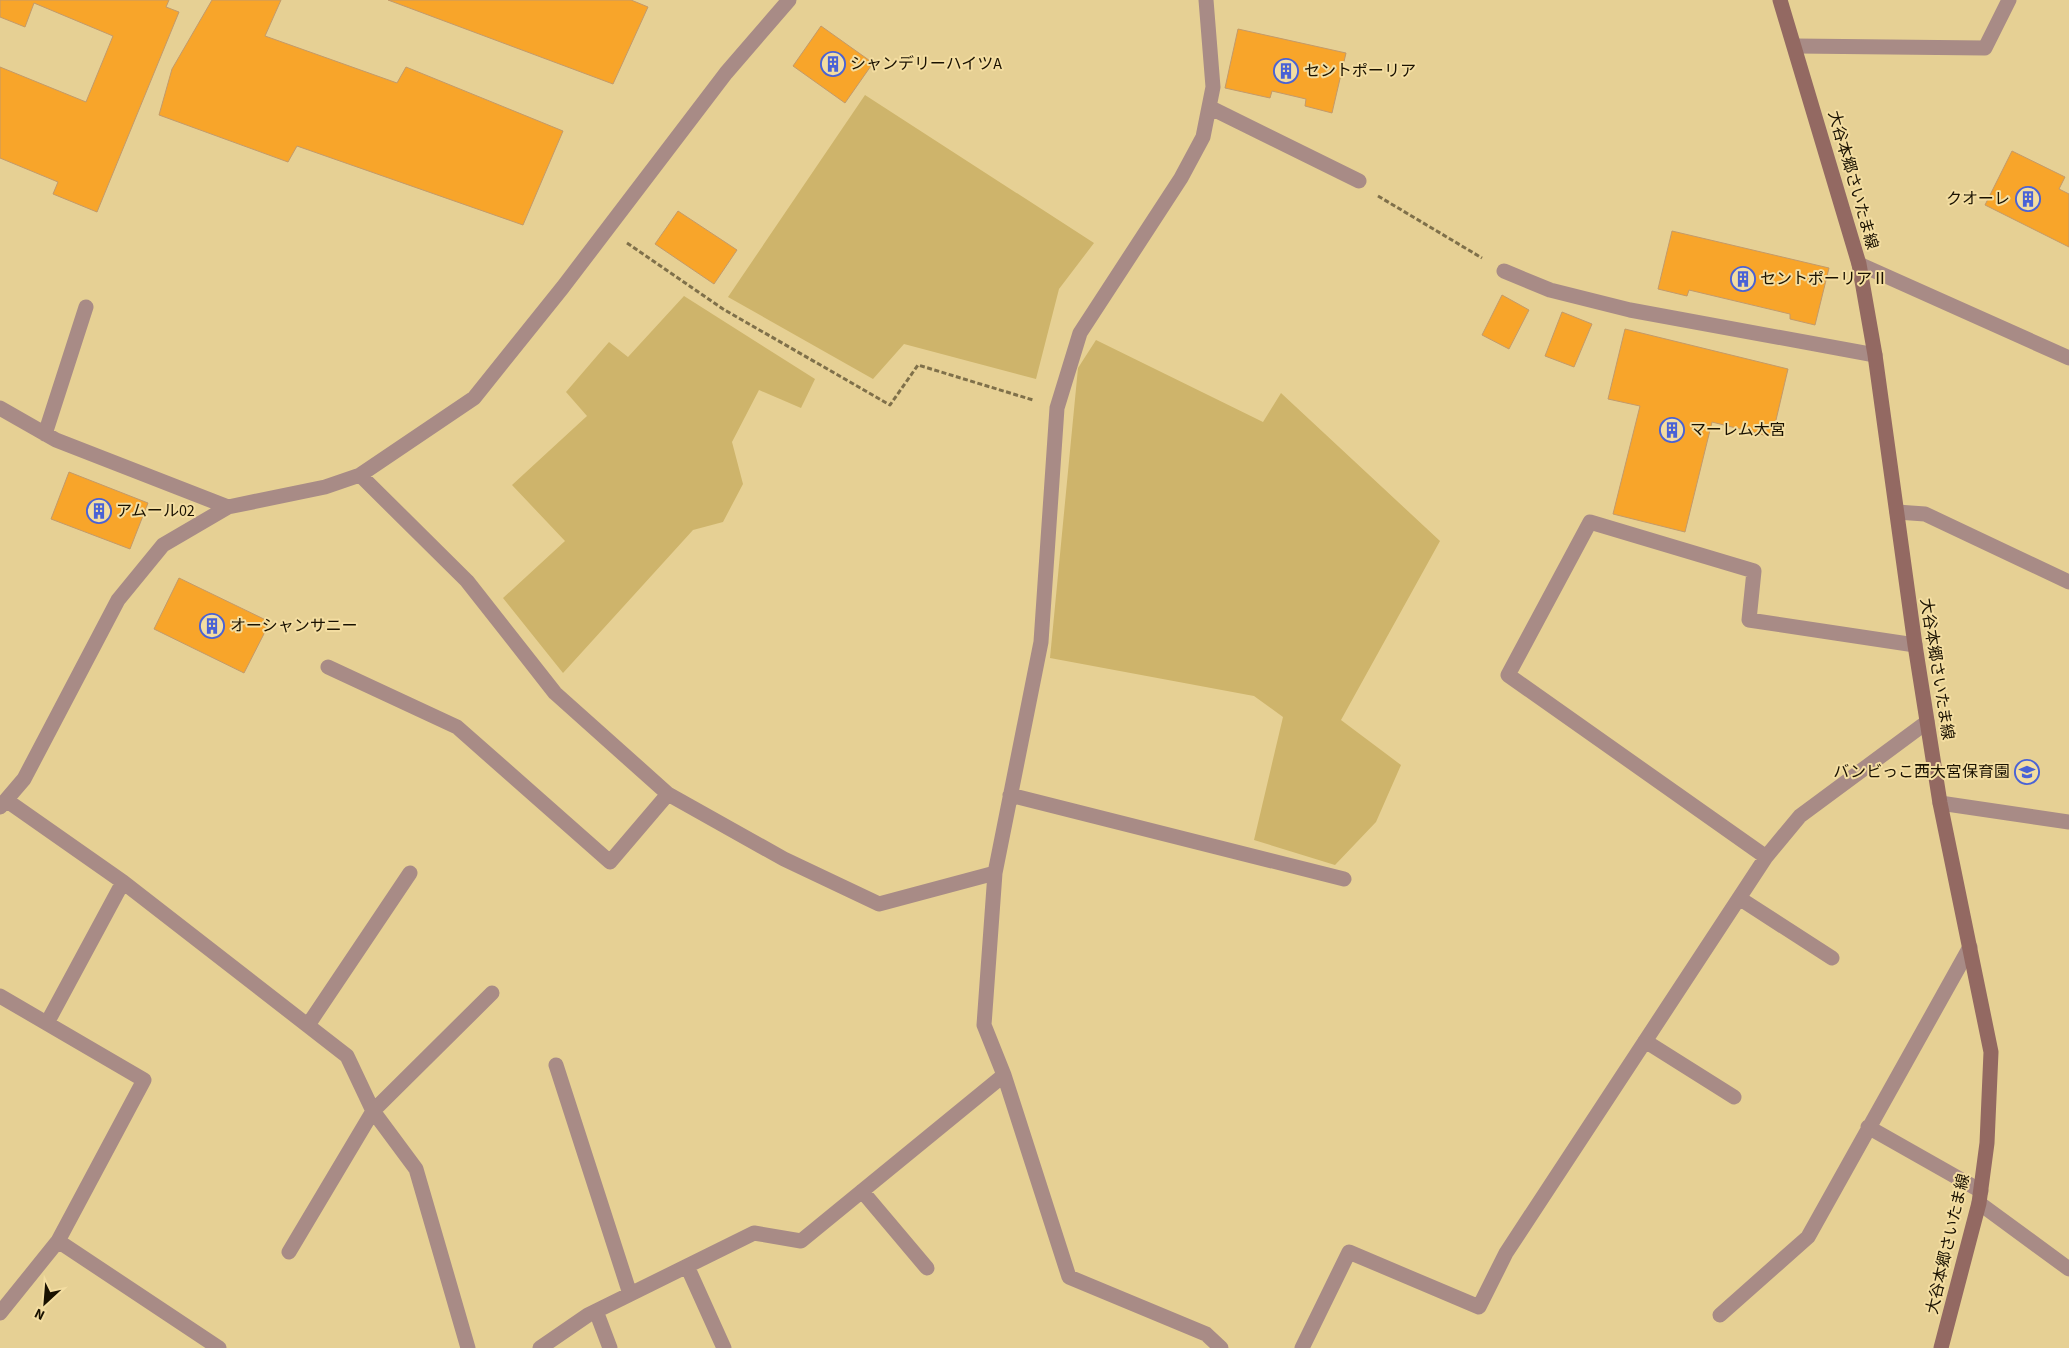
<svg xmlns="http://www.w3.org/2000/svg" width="2069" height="1348" viewBox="0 0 2069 1348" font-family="'Source Sans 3','Noto Sans JP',sans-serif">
	<rect width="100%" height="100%" fill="#e6d094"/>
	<path fill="#ceb46b" d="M865,95L1094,243L1059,289L1036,379L904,344L873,379L728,297Z
		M684,296L815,379L801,408L759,390L732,442L743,484L723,522L693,530L563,673L503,598L565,541L512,485L587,416L566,392L609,342L628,357Z
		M1096,340L1263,422L1281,393L1440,541L1341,720L1401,765L1376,822L1335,865L1254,840L1283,717L1254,696L1050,658L1078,368Z"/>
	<path fill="#f8a52a" stroke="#c39a6a" d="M0,0H169L166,7L179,12L97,212L53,194L58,182L0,158V67L86,102L113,36L34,3L25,27L0,17Z
		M212,0H281L265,36L397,83L406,67L563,131L523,225L297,146L288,162L159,115L172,69Z
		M388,0H631L648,7L613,84Z
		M821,26L873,63L845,103L793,66Z
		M1238,29L1346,53L1332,113L1305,106L1306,99L1272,91L1270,98L1225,88Z
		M2012,151L2065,177L2059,189L2069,194V247L1985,205Z
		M678,211L737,250L714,284L655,244Z
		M1672,231L1829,268L1815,325L1790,319V314L1689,290L1687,296L1658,289Z
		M1502,295L1529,310L1509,349L1482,335Z
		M1562,312L1592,324L1574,367L1545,356Z
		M1625,329L1788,369L1772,437L1712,422L1685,532L1613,514L1640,406L1608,399Z
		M69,472L148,503L130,549L51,519Z
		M179,578L270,622L244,673L154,629Z"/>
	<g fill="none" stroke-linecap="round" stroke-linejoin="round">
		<path stroke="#7f704a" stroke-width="3" stroke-dasharray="5 2.5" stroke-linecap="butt" d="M1378,196L1482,258
			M627,243L723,309L890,405L918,365L1033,400"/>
		<path stroke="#a88b86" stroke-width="15" d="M1206,0L1213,87L1203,137L1181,178L1080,333L1057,408L1041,642L995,873L984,1025L1004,1075L1069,1277L1206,1334L1221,1348
			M1796,46L1985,48L2009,0
			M1209,107L1359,181
			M1859,264L2069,358
			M1504,271L1550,290L1630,310L1875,355
			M0,408L56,440L228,507
			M45,434L86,307
			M360,475L467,581L555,693L668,794L784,859L879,904L995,873
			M1897,512L1925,514L2069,582
			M328,667L457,727L610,862L668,794
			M1010,795L1344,879
			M6,800L123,882L347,1056L373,1111L289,1252
			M1940,803L2069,822
			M0,807L24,779L118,600L163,545L228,507L325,487L360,475L474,398L563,287L726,73L789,0
			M1766,857L1508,675L1590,522L1754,571L1749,620L1915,645
			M1739,898L1832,958
			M0,996L144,1080L58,1241L0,1313
			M47,1023L123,882
			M308,1025L410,873
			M1645,1041L1734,1097
			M556,1065L630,1294
			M1868,1127L1981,1191
			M862,1191L927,1268
			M1979,1203L2069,1269
			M58,1241L219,1348
			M687,1266L724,1348
			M596,1311L610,1348
			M1720,1315L1808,1237L1970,947
			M468,1348L416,1169L373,1111L492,993
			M540,1348L588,1315L754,1233L801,1241L1004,1075
			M1302,1348L1349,1252L1479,1307L1506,1253L1766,857L1800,816L1927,722"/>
		<path stroke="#936962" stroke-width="15" d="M1780,0L1859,264L1875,355L1915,645L1940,803L1991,1052L1987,1143L1979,1203L1941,1348"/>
	</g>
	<defs>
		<symbol id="building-ring" viewBox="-11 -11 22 22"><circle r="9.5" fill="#f3dda1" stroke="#4962d6" stroke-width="1.5"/><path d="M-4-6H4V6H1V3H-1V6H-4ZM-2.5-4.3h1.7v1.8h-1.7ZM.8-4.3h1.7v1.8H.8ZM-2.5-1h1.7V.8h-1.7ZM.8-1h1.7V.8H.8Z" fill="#4962d6"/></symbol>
		<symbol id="school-ring" viewBox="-11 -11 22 22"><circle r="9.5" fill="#f3dda1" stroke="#4962d6" stroke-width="1.5"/><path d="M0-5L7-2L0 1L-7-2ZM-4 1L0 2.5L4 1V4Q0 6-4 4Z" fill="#4962d6"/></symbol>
	</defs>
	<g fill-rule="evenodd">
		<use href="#building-ring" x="819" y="50" width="28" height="28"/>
		<use href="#building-ring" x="1272" y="57" width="28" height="28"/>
		<use href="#building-ring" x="2014" y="185" width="28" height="28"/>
		<use href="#building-ring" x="1729" y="265" width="28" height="28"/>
		<use href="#building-ring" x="1658" y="416" width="28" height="28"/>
		<use href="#building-ring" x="85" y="497" width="28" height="28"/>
		<use href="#building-ring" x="198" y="612" width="28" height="28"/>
		<use href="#school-ring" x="2013" y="758" width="28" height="28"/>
	</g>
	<g text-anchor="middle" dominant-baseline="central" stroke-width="4" stroke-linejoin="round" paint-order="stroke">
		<g font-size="16" fill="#191100" stroke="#f3dda1" text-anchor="start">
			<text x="850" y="64">シャンデリーハイツA</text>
			<text x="1304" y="71">セントポーリア</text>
			<text x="2010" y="199" text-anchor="end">クオーレ</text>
			<text x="1760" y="279">セントポーリアⅡ</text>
			<text x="1690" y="430">マーレム大宮</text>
			<text x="116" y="511">アムール02</text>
			<text x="230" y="626">オーシャンサニー</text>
			<text x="2010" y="772" text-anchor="end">バンビっこ西大宮保育園</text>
		</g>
		<g font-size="16" fill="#191100" stroke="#f3dda1">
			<text transform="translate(1853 180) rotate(74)">大谷本郷さいたま線</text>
			<text transform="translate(1937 669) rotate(81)">大谷本郷さいたま線</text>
			<text transform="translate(1948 1244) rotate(-77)">大谷本郷さいたま線</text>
		</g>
	</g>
	<g transform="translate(45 1303) rotate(206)" stroke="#f3dda1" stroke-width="4" paint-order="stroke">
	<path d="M0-4L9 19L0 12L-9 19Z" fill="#191100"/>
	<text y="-8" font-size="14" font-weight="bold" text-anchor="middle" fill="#191100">N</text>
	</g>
</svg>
